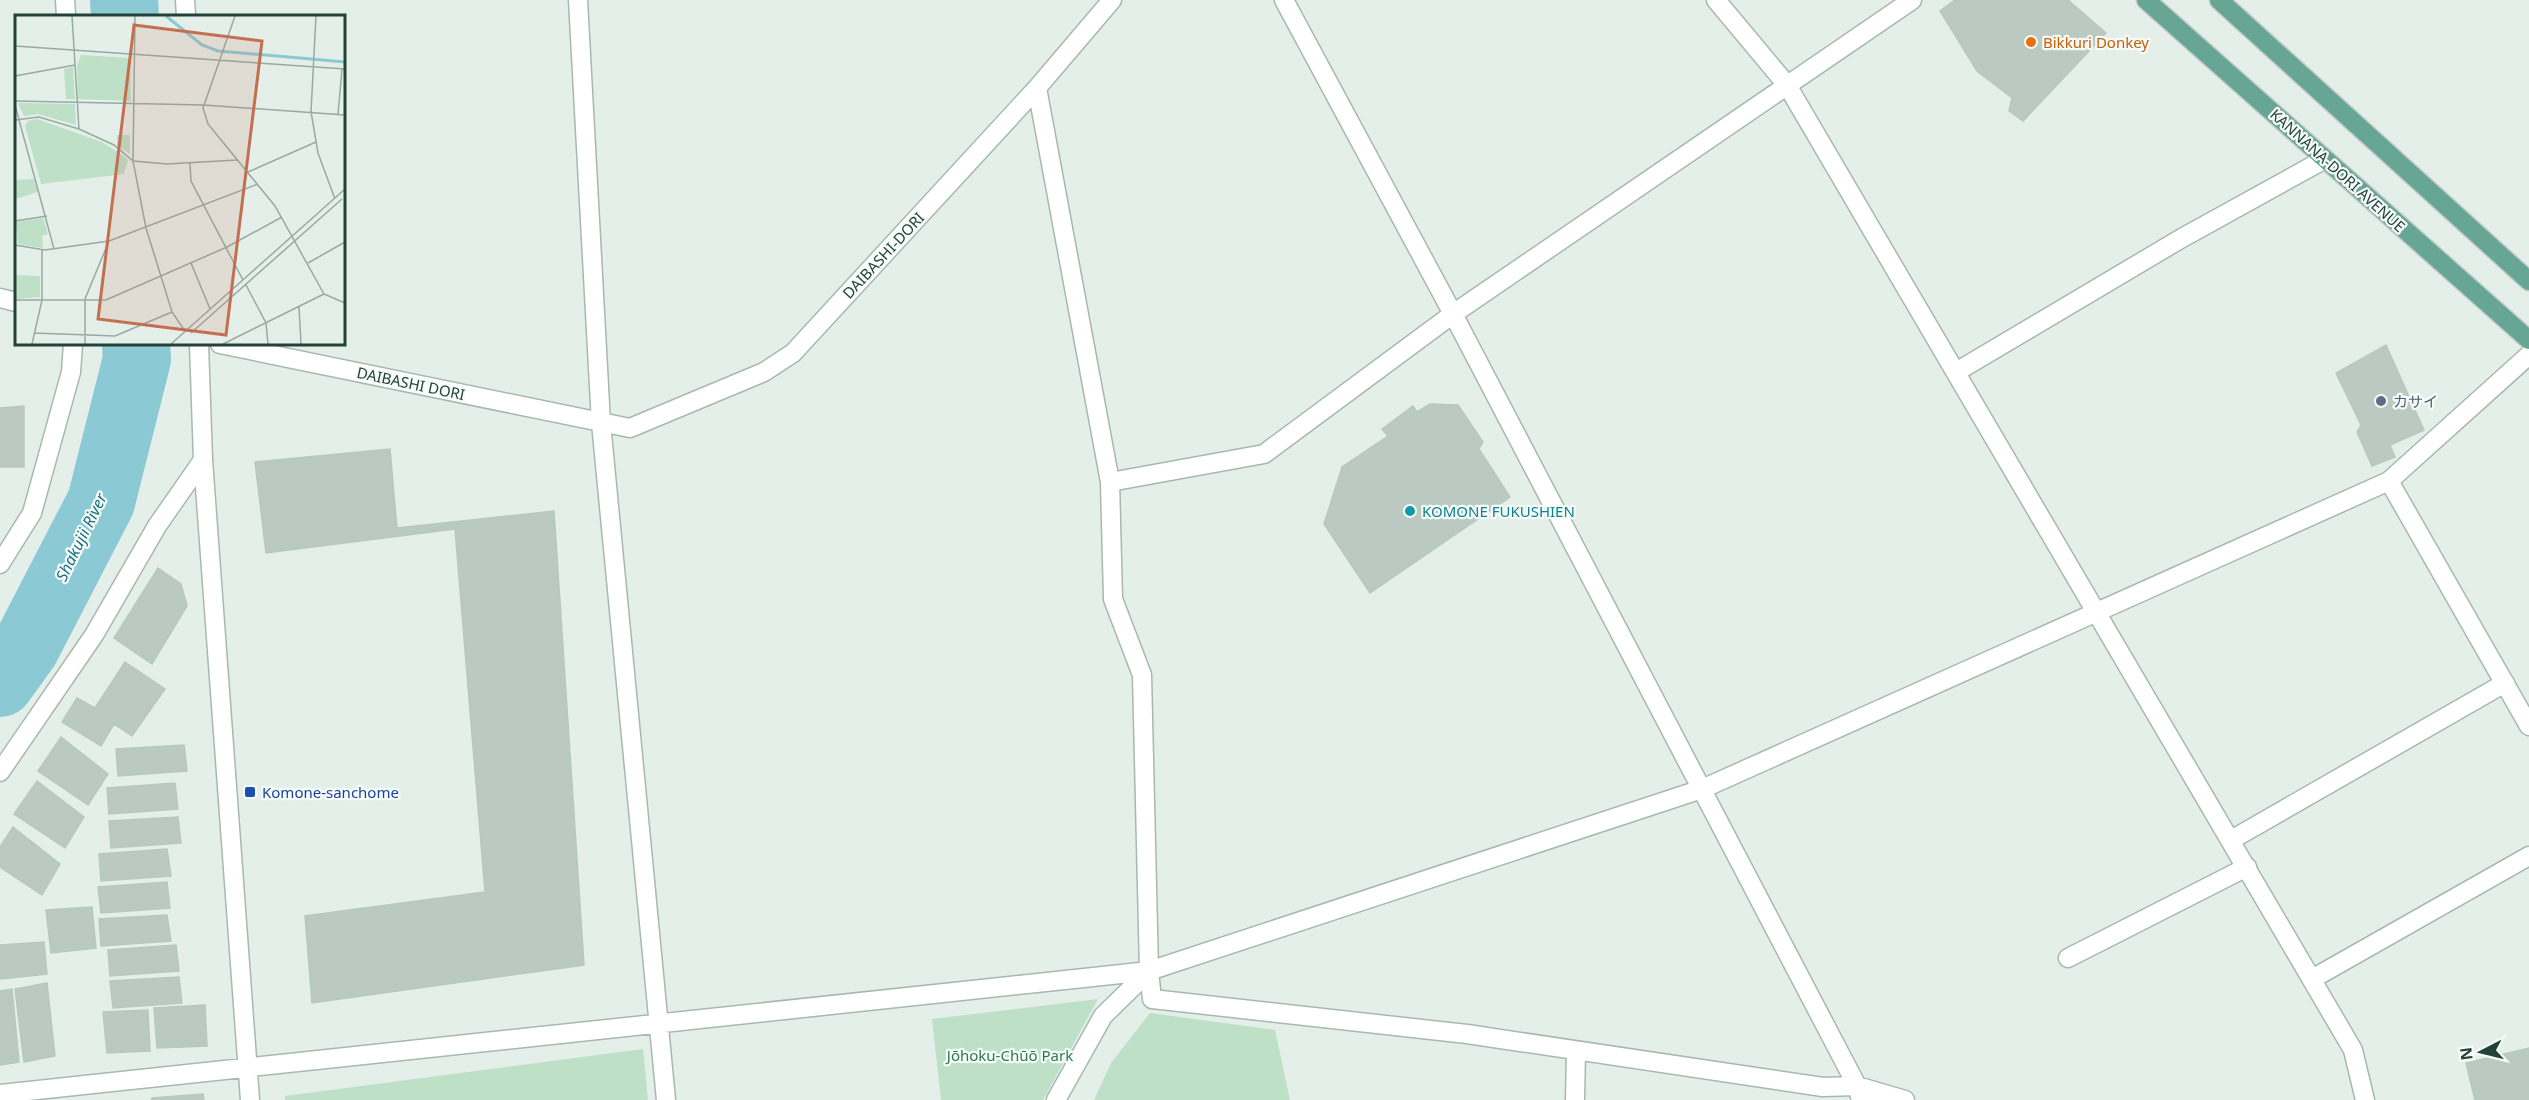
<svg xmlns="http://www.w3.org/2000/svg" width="2529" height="1100" viewBox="0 0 2529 1100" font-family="'Noto Sans','Noto Sans JP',sans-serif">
	<rect width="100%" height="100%" fill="#e5efea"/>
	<path fill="#bde0c6" d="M1098,999L1043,1100H941L932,1019Z
		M1150,1013L1275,1030L1290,1100H1094L1111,1063Z
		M643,1049L648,1100H285V1096Z"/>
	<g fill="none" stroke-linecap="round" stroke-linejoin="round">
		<path stroke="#8bcad5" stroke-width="68" d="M124,0L125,16
			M0,683L26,647L101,502L137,359L136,344"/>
	</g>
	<path fill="#bacac3" stroke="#b6c9c1" stroke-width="1.5" d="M1955,0H2068L2106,33L2023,121L2009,111L2012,98L1977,71L1940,11Z
		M2386,345L2424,430L2390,445L2395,457L2372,466L2357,432L2361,425L2336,373Z
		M1430,404L1458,405L1483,442L1479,449L1510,497L1370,593L1324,524L1342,467L1388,436L1382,429L1413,406L1417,412Z
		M24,406V467H0V408Z
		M390,449L397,528L554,511L584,965L312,1003L305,916L485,892L455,529L266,553L255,462Z
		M158,568L181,584L187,606L152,664L114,638Z
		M125,662L165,689L132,736L114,724L101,746L62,722L77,698L95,708Z
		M61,737L108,774L88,805L38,771Z
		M184,745L187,771L118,776L116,749Z
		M37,781L84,817L65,848L14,814Z
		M175,783L178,809L109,814L107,788Z
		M178,817L181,843L111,848L109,821Z
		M13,827L60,864L42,895L0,867V847Z
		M167,849L171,876L101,881L99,854Z
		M167,882L170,908L101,913L98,887Z
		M92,907L96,948L51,953L46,910Z
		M167,915L171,941L101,946L99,919Z
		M44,942L47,974L0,979V945Z
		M176,945L179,971L110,976L108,950Z
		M179,977L182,1003L113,1008L110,981Z
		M47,983L55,1056L24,1062L15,989Z
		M12,989L19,1062L0,1065V991Z
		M205,1005L207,1046L157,1048L154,1008Z
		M148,1010L150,1051L107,1053L103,1012Z
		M2529,1048V1100H2475L2466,1063Z
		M203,1094L204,1100H152V1098Z"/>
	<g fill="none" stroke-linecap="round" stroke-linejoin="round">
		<defs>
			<path id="lane" d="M65,0L66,16
				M0,564L32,513L71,372L73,344
				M0,772L94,635L157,526L203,460
				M2231,840L2505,683
				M2068,958L2247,867
				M1149,971L1152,999L1467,1034L1823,1087L1857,1086
				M2312,979L2529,856
				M1575,1100L1576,1051"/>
			<path id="street" d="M185,0L186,16
				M578,0L601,423L666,1100
				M1284,0L1453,314L1857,1086L1861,1100
				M1716,0L1787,85L2353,1050L2365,1100
				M1037,88L1110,482L1113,599L1142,675L1149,971L1103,1016L1056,1100
				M0,298L16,302
				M199,344L203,460L250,1100
				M220,344L630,428L764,372L793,353L1037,88L1112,0
				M1956,372L2182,238L2325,159
				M2389,481L2529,726
				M1110,482L1264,454L1453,314L1912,0
				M1857,1086L1905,1100
				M0,1094L1149,971L1702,789L2389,481L2529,355"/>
			<path id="primary" d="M2146,0L2529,340
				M2219,0L2529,281"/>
		</defs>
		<use href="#lane" stroke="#a7b8b1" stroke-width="21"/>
		<use href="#street" stroke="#a7b8b1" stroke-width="21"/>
		<use href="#primary" stroke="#c1cac8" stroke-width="21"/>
		<use href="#lane" stroke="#fff" stroke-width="18"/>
		<use href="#street" stroke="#fff" stroke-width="18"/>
		<use href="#primary" stroke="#67a695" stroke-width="18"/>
	</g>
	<circle fill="#e8710a" stroke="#f6faf8" stroke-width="2" cx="2031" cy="42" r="6"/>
	<circle fill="#5c6f8a" stroke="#f6faf8" stroke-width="2" cx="2381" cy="401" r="6"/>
	<circle fill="#0f9aa8" stroke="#f6faf8" stroke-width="2" cx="1410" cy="511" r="6"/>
	<rect fill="#1a4fb4" stroke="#f6faf8" stroke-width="2" x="244" y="786" width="12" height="12" rx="3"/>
	<g text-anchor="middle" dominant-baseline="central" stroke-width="4.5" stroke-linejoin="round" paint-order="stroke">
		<g font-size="15" fill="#c56008" stroke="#f6faf8" text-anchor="start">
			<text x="2043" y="42">Bikkuri Donkey</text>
		</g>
		<g font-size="15" fill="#224239" stroke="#f6faf8">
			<text transform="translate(2338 170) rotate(42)">KANNANA-DORI AVENUE</text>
			<text transform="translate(883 255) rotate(-47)">DAIBASHI-DORI</text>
			<text transform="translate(411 383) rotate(12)">DAIBASHI DORI</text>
		</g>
		<g font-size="15" fill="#4e5e75" stroke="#f6faf8" text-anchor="start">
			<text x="2393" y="401">カサイ</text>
		</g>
		<g font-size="15" fill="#0d838f" stroke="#f6faf8" text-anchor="start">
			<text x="1422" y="511">KOMONE FUKUSHIEN</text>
		</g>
		<g font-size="15" fill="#164399" stroke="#f6faf8" text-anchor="start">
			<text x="262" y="792">Komone-sanchome</text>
		</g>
		<g font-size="15" fill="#2a7b49" stroke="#f6faf8">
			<text x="1010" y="1055">Jōhoku-Chūō Park</text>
		</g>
		<g font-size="16" font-style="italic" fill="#197081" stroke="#f6faf8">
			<text transform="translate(81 537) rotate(-64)">Shakujii River</text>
		</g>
	</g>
	<g transform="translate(15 15)">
		<rect width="330" height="330" fill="#e5efea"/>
		<path d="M66,40L115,43L116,86L63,84L62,51ZM58,52L60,84H51L49,54ZM3,88L60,89L61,110L23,99L9,101ZM22,104L87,127L107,140L113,145L109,159L26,169L10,111L13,106ZM102,120H115V139L102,130ZM19,164L23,177L0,184V165ZM28,203L33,219L27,221L28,233L3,229L1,207ZM0,260L25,261V282L0,284Z" fill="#bde0c6"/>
		<path fill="none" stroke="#8bcad5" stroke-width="3" d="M151,1L187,30L203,36L330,47"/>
		<path fill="none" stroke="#97aaa3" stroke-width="1.5" d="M57,1L64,114M120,1L118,146L131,213L157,297L170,316M220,1L188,93L193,109L260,191L309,279L330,288M301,1L296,97L303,138L320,184M0,31L330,54M0,61L60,50M0,86L189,90L330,100M0,90L39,234M323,99L327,54M0,105L24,102L64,114L99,130L118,146L152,149L222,145M175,148L176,166L228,265M233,157L301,127M0,206L32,201M0,230L30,235L94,226L243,169M176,248L195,294M293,248L330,227M231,270L251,308L253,329M0,285H91L212,232L267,202M284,292L286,329M19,318L100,321L157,297M176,318L327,184M17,329L27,285V235M70,329V284L94,226M156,329L330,174M208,329L309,279"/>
		<path fill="#c27051" fill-opacity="0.15" stroke="#c27051" stroke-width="3" d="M119,10L247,26L211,320L83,304Z"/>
		<rect width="330" height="330" fill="none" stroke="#224239" stroke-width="3"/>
	</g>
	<g transform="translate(2481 1052) rotate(263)" stroke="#f6faf8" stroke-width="4.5" paint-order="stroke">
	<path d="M0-4.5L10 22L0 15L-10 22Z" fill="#224239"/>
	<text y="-9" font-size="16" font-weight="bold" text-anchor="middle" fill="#224239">N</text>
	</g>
</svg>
